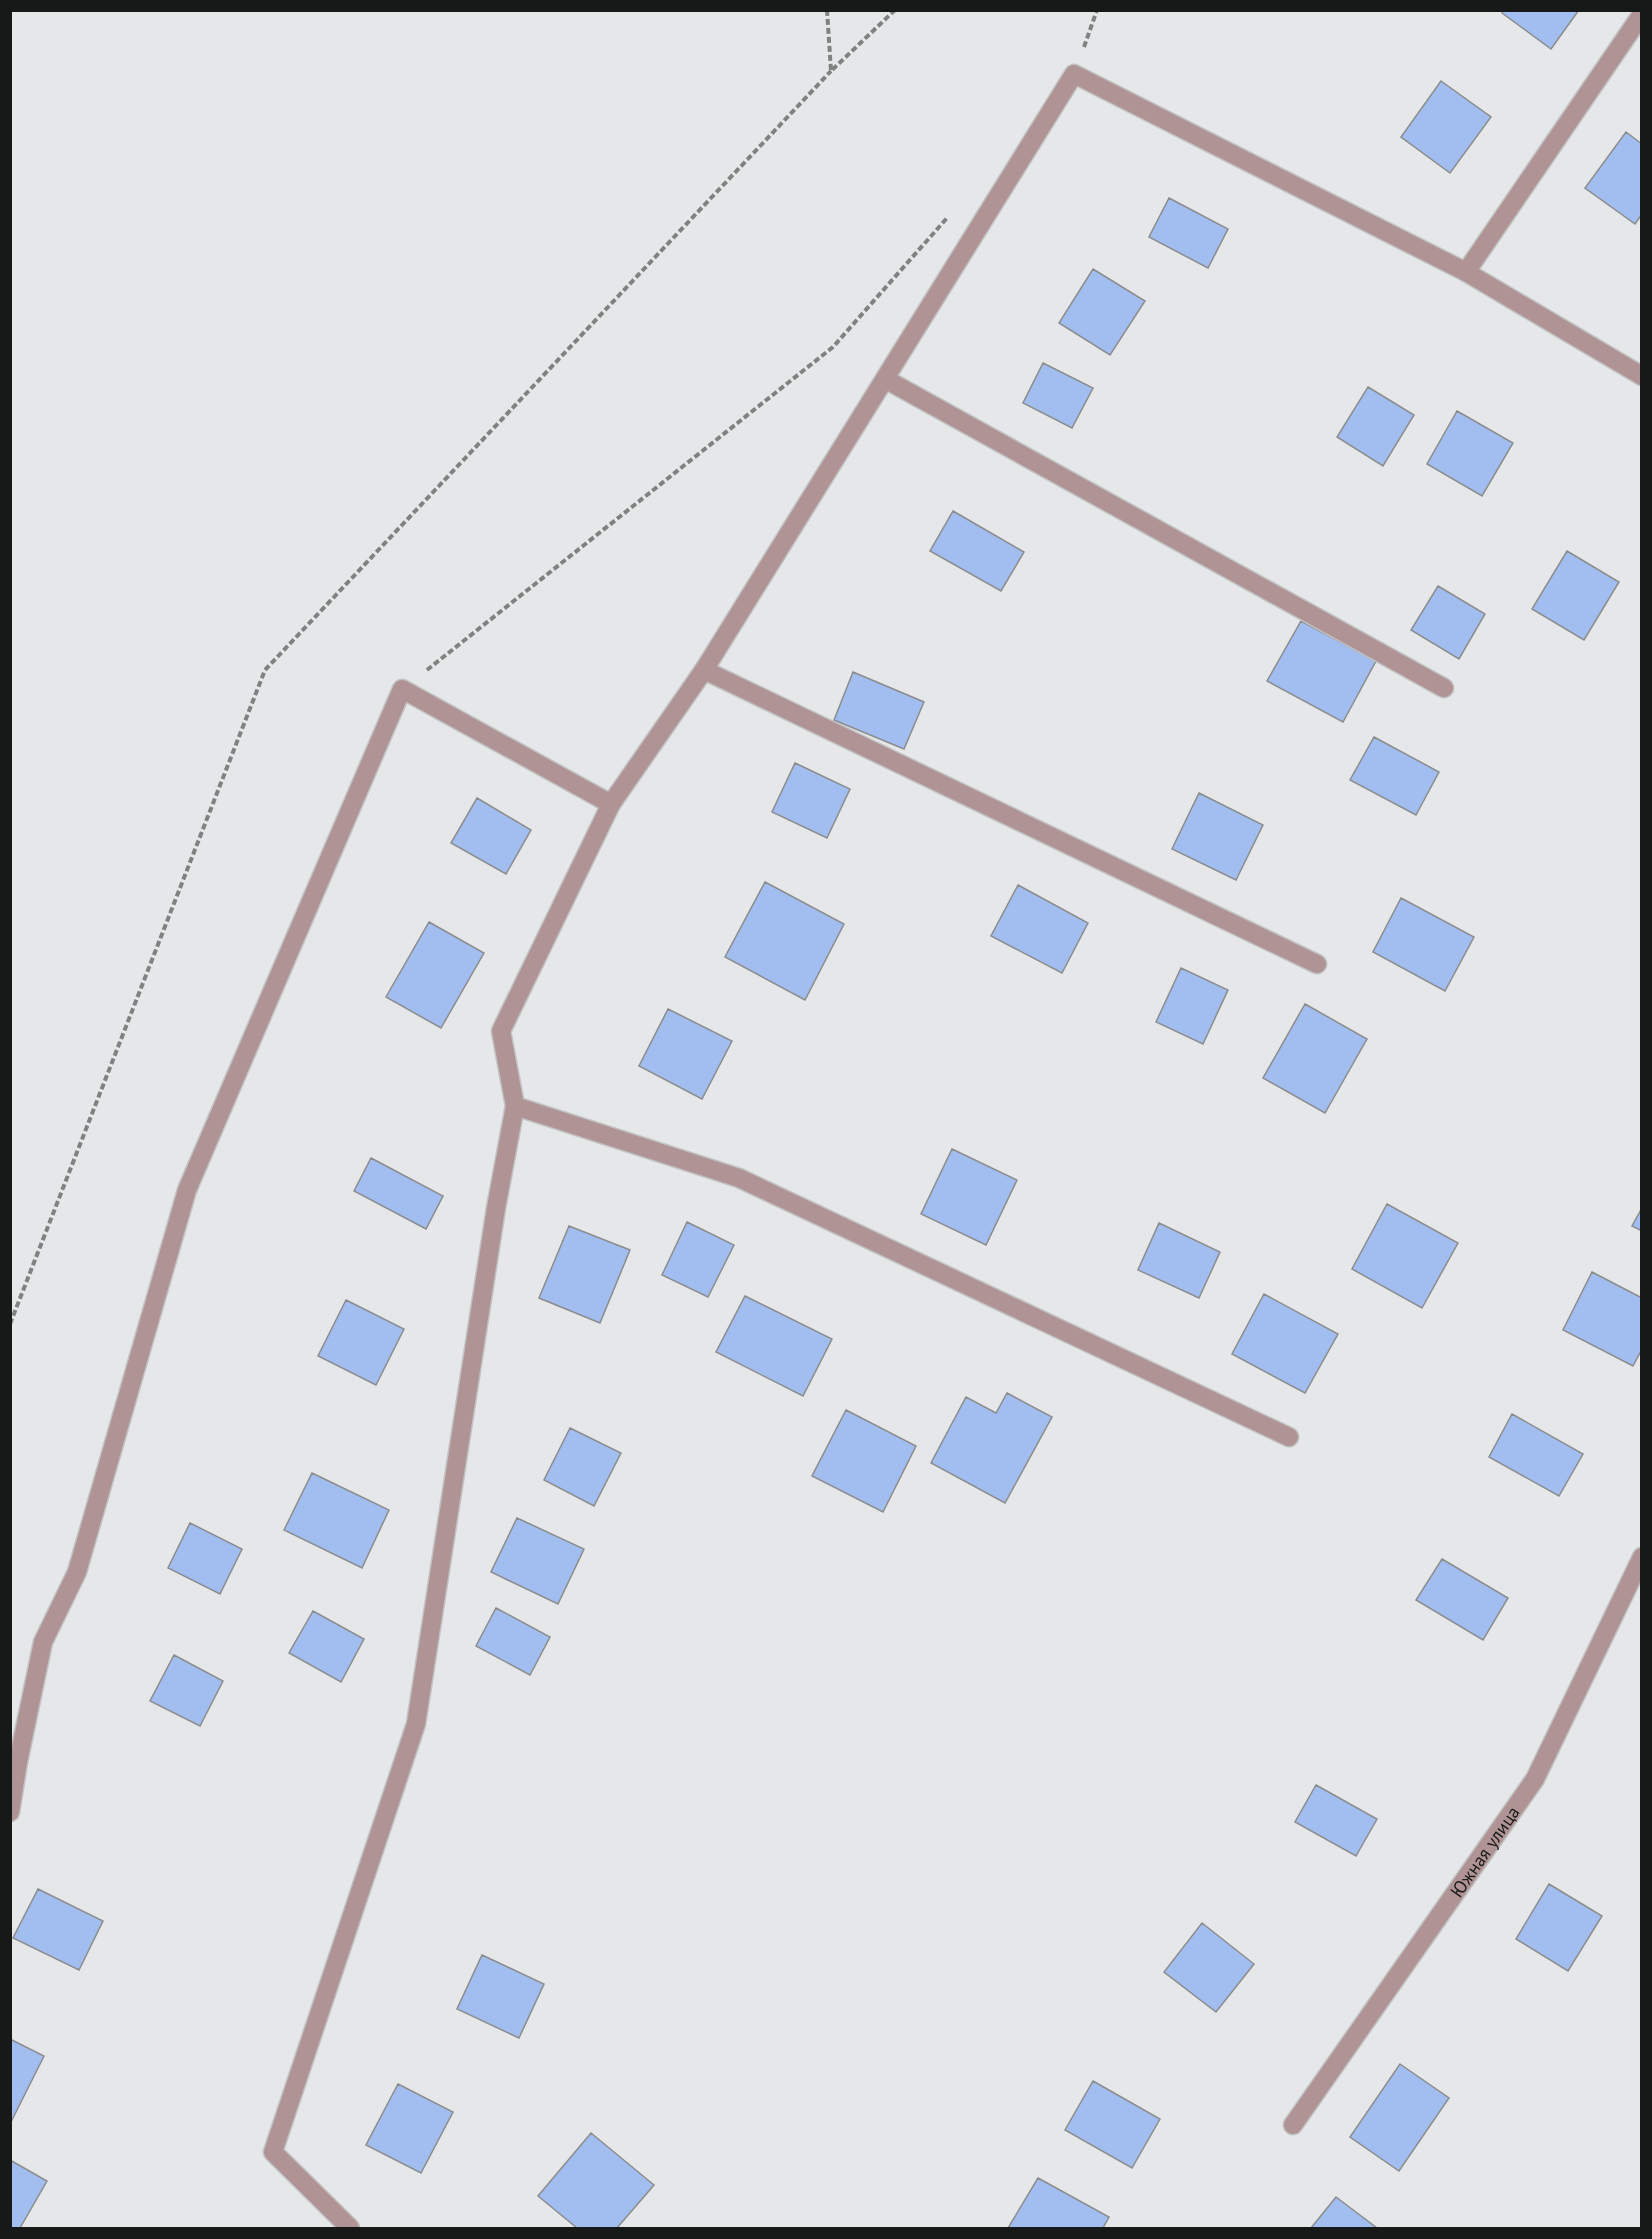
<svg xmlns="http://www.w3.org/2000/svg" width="1652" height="2239" viewBox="0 0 1652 2239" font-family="'PT Sans',sans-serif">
	<rect width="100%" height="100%" fill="#e6e7e8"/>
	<path fill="#a2bdef" stroke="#8b8c8d" stroke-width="1.5" d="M1503,10H1579L1551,49L1502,13Z
		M1441,81L1491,117L1450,173L1401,137Z
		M1626,132L1642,144V214L1635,224L1585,188Z
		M1169,198L1228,229L1208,268L1149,237Z
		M1093,269L1145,301L1110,355L1059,323Z
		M1043,363L1093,388L1072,428L1023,403Z
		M1368,387L1414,415L1383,466L1337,437Z
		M1457,411L1513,443L1482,496L1427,464Z
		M953,511L1024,552L1001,591L930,551Z
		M1567,551L1619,582L1584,640L1532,609Z
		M1438,586L1485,614L1459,659L1411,630Z
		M1301,621L1376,661L1343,722L1267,681Z
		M853,672L924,702L904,749L834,720Z
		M1374,737L1439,772L1416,815L1350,780Z
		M795,763L850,789L827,838L772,812Z
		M1199,793L1263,825L1236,880L1172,849Z
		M477,798L531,830L506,874L451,843Z
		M765,882L844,924L805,1000L725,957Z
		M1018,885L1088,923L1062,973L991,936Z
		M1401,898L1474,937L1445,991L1373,952Z
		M429,922L484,953L441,1028L386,997Z
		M1181,968L1228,990L1203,1044L1156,1022Z
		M1305,1004L1367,1039L1325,1113L1263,1078Z
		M668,1009L732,1041L702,1099L639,1066Z
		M952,1149L1017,1180L986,1245L921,1214Z
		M371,1158L443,1196L426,1229L354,1191Z
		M1387,1204L1458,1243L1422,1308L1352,1269Z
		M1642,1208V1231L1632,1226Z
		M687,1222L734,1245L708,1297L662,1275Z
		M1159,1223L1220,1252L1199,1298L1138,1270Z
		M569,1226L630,1250L600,1323L539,1298Z
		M1592,1272L1642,1298V1349L1633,1366L1563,1330Z
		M1264,1294L1338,1334L1305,1393L1232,1354Z
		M745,1296L832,1339L803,1396L716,1352Z
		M346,1300L404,1329L376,1385L318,1356Z
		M1007,1393L1052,1417L1005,1503L931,1463L966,1397L996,1413Z
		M846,1410L916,1446L883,1512L812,1476Z
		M1512,1414L1583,1454L1559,1496L1489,1457Z
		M570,1428L621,1453L594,1506L544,1480Z
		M312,1473L389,1510L362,1568L284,1530Z
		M517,1518L584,1549L558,1604L491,1572Z
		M190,1523L242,1549L220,1594L168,1568Z
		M1442,1559L1508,1598L1483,1640L1416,1600Z
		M496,1608L550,1637L530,1675L476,1646Z
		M313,1611L364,1639L341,1682L289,1653Z
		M174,1655L223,1681L200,1726L150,1701Z
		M1316,1785L1377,1819L1356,1856L1295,1822Z
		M1549,1884L1602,1916L1568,1971L1516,1939Z
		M38,1889L103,1921L79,1970L13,1938Z
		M1202,1923L1254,1964L1216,2012L1164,1972Z
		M482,1955L544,1984L519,2038L457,2009Z
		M10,2039L44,2056L10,2124Z
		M1400,2064L1449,2098L1399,2171L1350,2137Z
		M1093,2081L1160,2119L1132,2168L1065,2130Z
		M398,2084L453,2112L421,2173L366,2145Z
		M591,2133L654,2185L617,2228H577L538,2196Z
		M10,2160L47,2181L20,2228H10Z
		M1038,2178L1109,2217L1103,2228H1008Z
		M1336,2197L1377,2228H1311Z"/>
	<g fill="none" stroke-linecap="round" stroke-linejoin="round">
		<defs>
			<g id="minor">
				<path d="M1466,272L1642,14"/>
				<path d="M885,379L1444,688"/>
				<path d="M704,670L1317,964"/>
				<path d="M515,1106L739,1178L1289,1437"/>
				<path d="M10,1812L18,1762L43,1642L77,1572L187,1190L402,689L611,804"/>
				<path id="s1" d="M1293,2125L1535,1779L1642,1557"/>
				<path d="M350,2228L273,2152L416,1724L496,1208L515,1106L501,1031L611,804L704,670L1074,74L1466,272L1642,376"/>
			</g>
		</defs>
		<use href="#minor" stroke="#c1c2c3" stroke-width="21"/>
		<path stroke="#808181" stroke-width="4" stroke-dasharray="6 3" stroke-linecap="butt" d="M827,10L831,71L895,10
			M1084,47L1097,10
			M427,670L833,347L947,218
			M10,1324L265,670L831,71"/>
		<use href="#minor" stroke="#b09394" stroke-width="18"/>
	</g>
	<g text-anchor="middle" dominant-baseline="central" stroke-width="6" stroke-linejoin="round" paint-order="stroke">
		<g font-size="18" fill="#171818" stroke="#e6e7e8">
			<text stroke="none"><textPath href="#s1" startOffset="334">Южная улица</textPath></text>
		</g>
	</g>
	<rect width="1652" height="2239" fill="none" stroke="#171818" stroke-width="24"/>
</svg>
